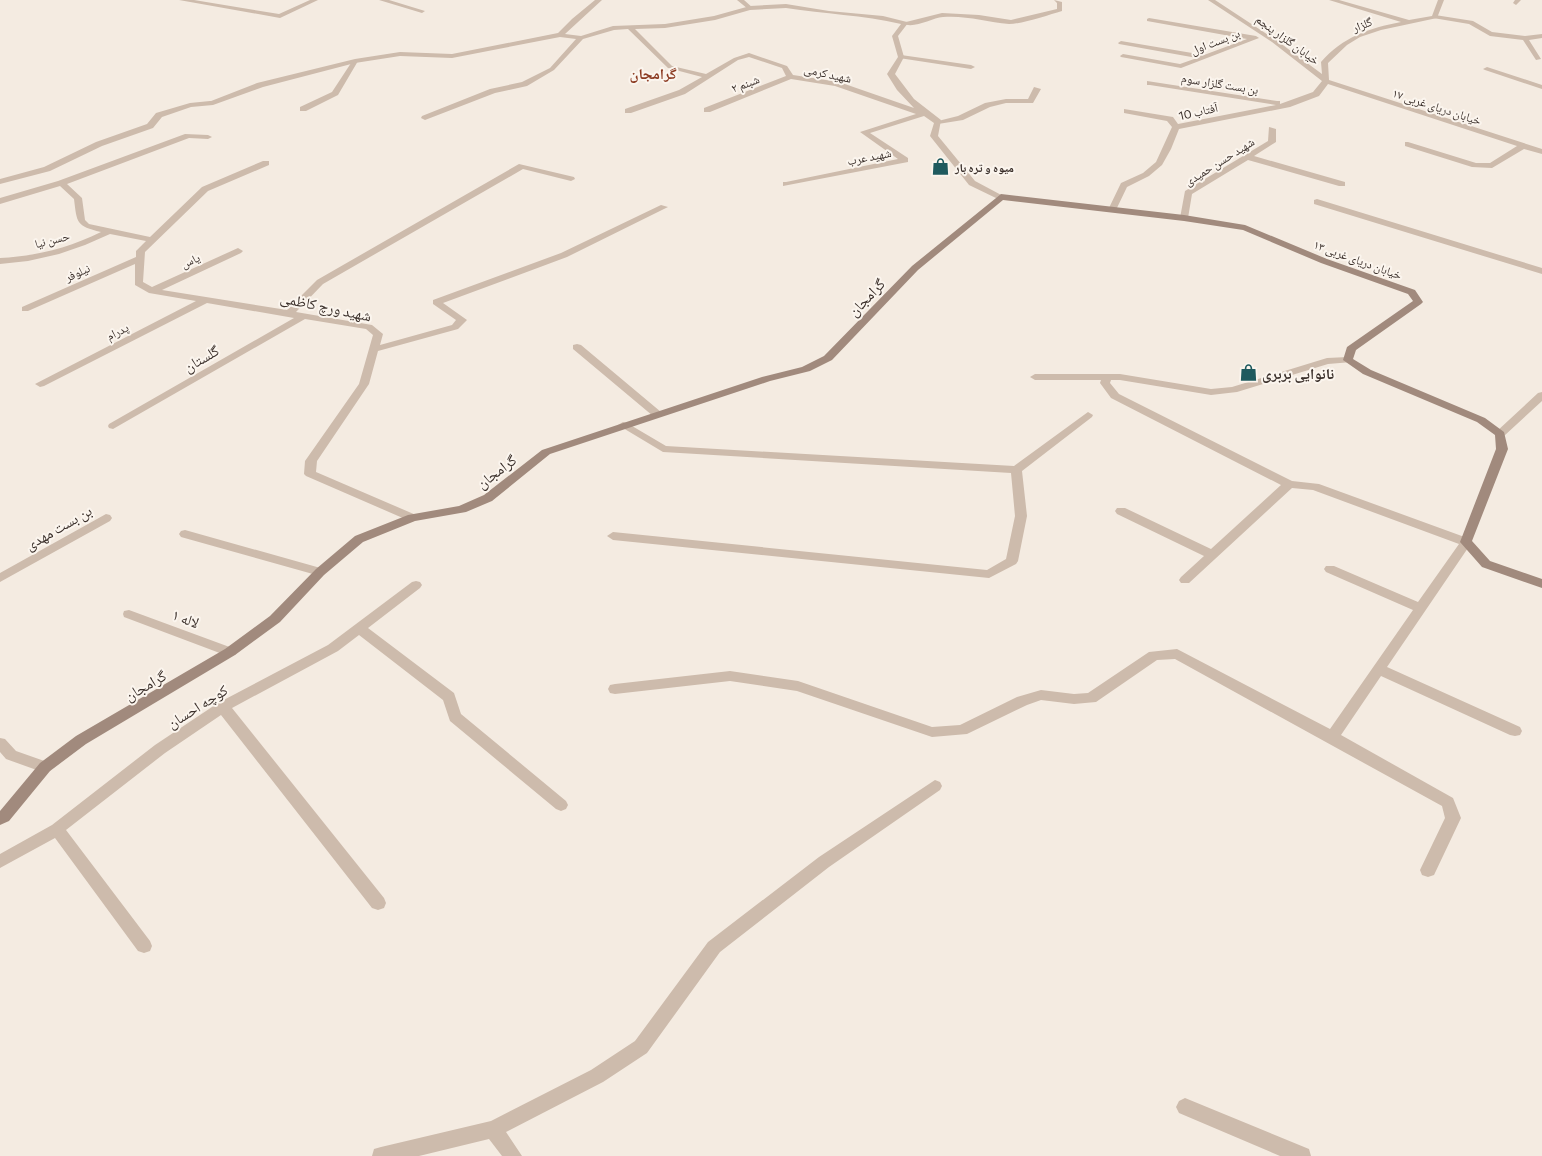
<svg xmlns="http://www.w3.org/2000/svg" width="1542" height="1156" viewBox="0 0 1542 1156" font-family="Commissioner,'Noto Naskh Arabic',sans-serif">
	<rect width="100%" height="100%" fill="#f4ebe1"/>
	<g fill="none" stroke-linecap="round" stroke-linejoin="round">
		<path fill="#cdbbac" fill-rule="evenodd" d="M737,0H744L753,8L748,9Z
			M1054,0L1062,2V11C1048,15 1023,24 1009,24C987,22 965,15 943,17C931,18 913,30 902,23L942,13L979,15L1011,20L1057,9V3Z
			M1435,15L1473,21L1492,32L1525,36L1542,34V38L1529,40L1541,59L1536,60L1523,40L1490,36L1469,24L1433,18V16Z
			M901,55L971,65L975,67L971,69L899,58V56Z
			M353,60L358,61L338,95L306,111H300V107L332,92Z
			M1034,87L1041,89L1033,103H1006L990,107L963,120L938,124L934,122L958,116L985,103L1006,99H1028Z
			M210,101H213V105L191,107L162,117L153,128L102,146L50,171L0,184V179L44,167L96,142L147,124L156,113L190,103Z"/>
		<path fill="#cdbbac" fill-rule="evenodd" d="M179,0H194L279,14L310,0H318L280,18Z
			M379,0H389L425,11L422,13Z
			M595,0H602L565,34L581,36L613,26L665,24L714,16L750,6L786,4L829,11L883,16L907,22L908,23L898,36L904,57L895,74L914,99L941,120L938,136L975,181L1005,197L998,199L969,185L930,136L934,123L924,116L870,133L908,158V162L783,186V182H786L898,159L860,132L916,114L835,86L791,79L710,112H704V108L786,76L782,68L749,57L738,60L685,94L631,113H625V109L679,90L702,77L668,68L628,29L614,30L583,39L554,70L527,86L495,93L425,120L421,118L422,116L490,89L522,82L550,68L576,39L560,37L452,58L400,56L355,63L263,87L213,105L206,103L257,83L355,59L400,52L452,54L558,33L572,19ZM786,8C824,14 863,15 901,24L892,36L898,57L887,74L897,90L914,108L839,82L793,75L787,66L749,53L734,58L706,74L672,66L635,29L665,28L715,20L750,10Z
			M1208,0H1215L1276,40L1322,74L1321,62C1343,37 1369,28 1401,22L1329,0H1339L1409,20L1432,16L1438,0H1444L1437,18L1381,30L1360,37L1347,45L1328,63L1329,80L1542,149V154L1524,149L1492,168L1472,167L1405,146V142H1408L1476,163H1490L1517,146L1328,84L1319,96L1290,107L1179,129L1171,149L1162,165L1149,176L1127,187L1115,212H1109L1108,210L1121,183L1143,173L1156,162L1172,127L1167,121L1124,113V109L1173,117L1178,124L1276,105L1150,85H1147V81L1277,101H1280V104L1313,92L1322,81L1272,42Z
			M1515,0H1521L1516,5L1513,3Z
			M1149,18L1256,36L1259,38L1181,68L1121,57L1120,56L1123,54L1180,64L1197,58L1119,44L1118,43L1121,41L1204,55L1247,39L1147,21V19Z
			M1487,67L1542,85V89L1485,70L1483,69Z
			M1269,127L1276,129V142L1254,156L1345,182V186H1339L1248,160L1192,194L1188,218L1181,220L1180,218L1185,191L1268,141Z
			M185,134L208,135L212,137L208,139L189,138L67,184L82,198L85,220L89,224L150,237L202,187L263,161H269V165L208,191L145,252L143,282L152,287L238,248L243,251L241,253L162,290L287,310L317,280L519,164L574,177L575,179L571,181L523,169L323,284L296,312L372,325L383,334L380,345L452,325L456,320L433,304V300L561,253L661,205L668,207L567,257L443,303L467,320L458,329L378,351L369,384L317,461L316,472L416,515L418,518L412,522L306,476L304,474L305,461L359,384L373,335L366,329L305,319L113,429L109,428L108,426L109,424L294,318L207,303L44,386L40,387L35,384L196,301L149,293L135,285V264L28,311H22V307L136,257V251L146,241L110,234L85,245L59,254L28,261L0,264V258C36,256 69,248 101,232C76,226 77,223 74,199L60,186L0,204V198L58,181Z
			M1317,199L1542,268V274L1314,204V200Z
			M577,344L581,345L661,412L662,414L661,416H653L573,349V345Z
			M1348,357L1353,360L1352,362L1328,364L1237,392L1211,395L1120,380H1111L1110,383L1119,394L1292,481L1319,484L1470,539L1472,542L1470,545L1387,667L1520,727L1522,731L1520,735L1515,736L1510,735L1381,676L1341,735L1453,798L1461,818L1434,875L1428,877L1422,875L1420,870L1445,818L1442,806L1175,659L1157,660L1096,702L1074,704L1041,700L1027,705L967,734L932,737L797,691L730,681L615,694L610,693L608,689L610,685L615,684L730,671L798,681L932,727L960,725L1017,697L1041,690L1074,694L1088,693L1149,652L1177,649L1330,729L1413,610L1326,572L1324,569L1326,566H1334L1418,602L1459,544L1313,490L1292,488L1189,583H1181L1179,580L1181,577L1204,556L1117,514L1115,511L1117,508H1125L1211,549L1281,485L1111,398L1100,383L1101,380H1035L1030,377L1035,374H1120L1211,389L1232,387L1327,358Z
			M1542,392V401L1504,436H1496L1495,434L1496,432L1538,393Z
			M1088,412L1093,415L1092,417L1022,471L1027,516L1018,561L1016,564L989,578L613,540L607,536L613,532L987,570L1006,559L1015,516L1011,473L663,452L618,425L623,422L627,423L666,446L1014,466Z
			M106,514L110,515L112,518L110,521L0,582V573Z
			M185,530L324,569L326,572L320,576L181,537L179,534L181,531Z
			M416,581L420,582L422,585L420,588L368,628L454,693L461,714L566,801L568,805L566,809L561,811L556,809L450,721L443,700L359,635L338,651L232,708L384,898L386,903L384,908L378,910L372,908L221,715L165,753L66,830L150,941L152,946L150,951L144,953L138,951L55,838L0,868V854L52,825L155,745L218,703L328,645L412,582Z
			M129,610L235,649L237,652L235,655H225L124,617L123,614L124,611Z
			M0,738L5,739L16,751L50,763L52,767L50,771L45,773L6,759L0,752Z
			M935,780L940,782L942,786L940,790L829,867L720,952L647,1053L603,1082L506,1132L522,1156H502L489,1139L419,1156H372L374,1149L381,1147L491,1121L591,1070L635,1041L708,942L819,857Z
			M1185,1098L1309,1149L1311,1156H1280L1179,1113L1176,1107L1179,1101Z"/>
		<path fill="#a18a7d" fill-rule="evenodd" d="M1001,194L1184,215L1245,225L1327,259L1415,290L1423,302L1421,304L1356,350L1353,359L1371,370L1485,418L1504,432L1508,449L1472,541L1490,561L1542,579V588L1482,567L1460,542L1496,449L1495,435L1477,422L1363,374L1343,360L1347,347L1413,301L1408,294L1321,263L1243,230L1184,221L1003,200L918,270L832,360L810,371L770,381L550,454L492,501L466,512L415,521L363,542L324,575L280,622L235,655L86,744L50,771L9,821L0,825V811L40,763L76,736L225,649L270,616L316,569L355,536L408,515L459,506L484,495L542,450L762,377L802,367L824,356L912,266Z"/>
	</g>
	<defs>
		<symbol id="shop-bare" viewBox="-9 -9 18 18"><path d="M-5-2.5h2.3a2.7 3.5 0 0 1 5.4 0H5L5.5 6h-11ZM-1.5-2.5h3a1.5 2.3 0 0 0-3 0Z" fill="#1f5a5e" stroke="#fbf5ee" stroke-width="2.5" paint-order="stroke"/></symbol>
	</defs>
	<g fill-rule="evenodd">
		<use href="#shop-bare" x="928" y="154" width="25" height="25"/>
		<use href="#shop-bare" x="1236" y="360" width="25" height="25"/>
	</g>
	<g text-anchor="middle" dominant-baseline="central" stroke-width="4" stroke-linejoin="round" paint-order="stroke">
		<g font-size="12" fill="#3b302b" stroke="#fbf5ee">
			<text transform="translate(1362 24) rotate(-21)">گلزار</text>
			<text transform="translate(1288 39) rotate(36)">خیابان گلزار پنجم</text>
			<text transform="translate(1215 41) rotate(-21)">بن بست اول</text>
			<text transform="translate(828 73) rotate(12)">شهید کرمی</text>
			<text transform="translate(745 83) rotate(-21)">شبنم ۲</text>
			<text transform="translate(1220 83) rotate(9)">بن بست گلزار سوم</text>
			<text transform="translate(1437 106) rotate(18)">خیابان دریای غربی ۱۷</text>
			<text transform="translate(1198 111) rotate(-13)">آفتاب 10</text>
			<text transform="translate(869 156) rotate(-11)">شهید عرب</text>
			<text transform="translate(1219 161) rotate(-32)">شهید حسن حمیدی</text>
			<text transform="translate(52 239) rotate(-14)">حسن نیا</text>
			<text transform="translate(1358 259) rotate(20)">خیابان دریای غربی ۱۳</text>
			<text transform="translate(190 260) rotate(-25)">یاس</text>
			<text transform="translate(77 272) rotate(-24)">نیلوفر</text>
			<text transform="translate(117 331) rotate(-27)">پدرام</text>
		</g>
		<g font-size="12" font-weight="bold" fill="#3b302b" stroke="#fbf5ee" text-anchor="start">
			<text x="955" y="167">میوه و تره بار</text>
		</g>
		<g font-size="15" font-weight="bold" fill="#8c3b22" stroke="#fbf5ee">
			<text x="653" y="73">گرامجان</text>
		</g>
		<g font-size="15" fill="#3b302b" stroke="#fbf5ee">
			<text transform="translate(866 297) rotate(-46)">گرامجان</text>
			<text transform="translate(326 306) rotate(12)">شهید ورچ کاظمی</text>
			<text transform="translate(201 358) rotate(-30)">گلستان</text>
			<text transform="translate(496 471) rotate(-37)">گرامجان</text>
			<text transform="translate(58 527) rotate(-30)">بن بست مهدی</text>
			<text transform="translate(186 618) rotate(21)">لاله ۱</text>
			<text transform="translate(145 685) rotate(-30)">گرامجان</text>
			<text transform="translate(197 706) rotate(-32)">کوچه احسان</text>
		</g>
		<g font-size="15" font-weight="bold" fill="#3b302b" stroke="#fbf5ee" text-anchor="start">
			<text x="1262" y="373">نانوایی بربری</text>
		</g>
	</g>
</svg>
